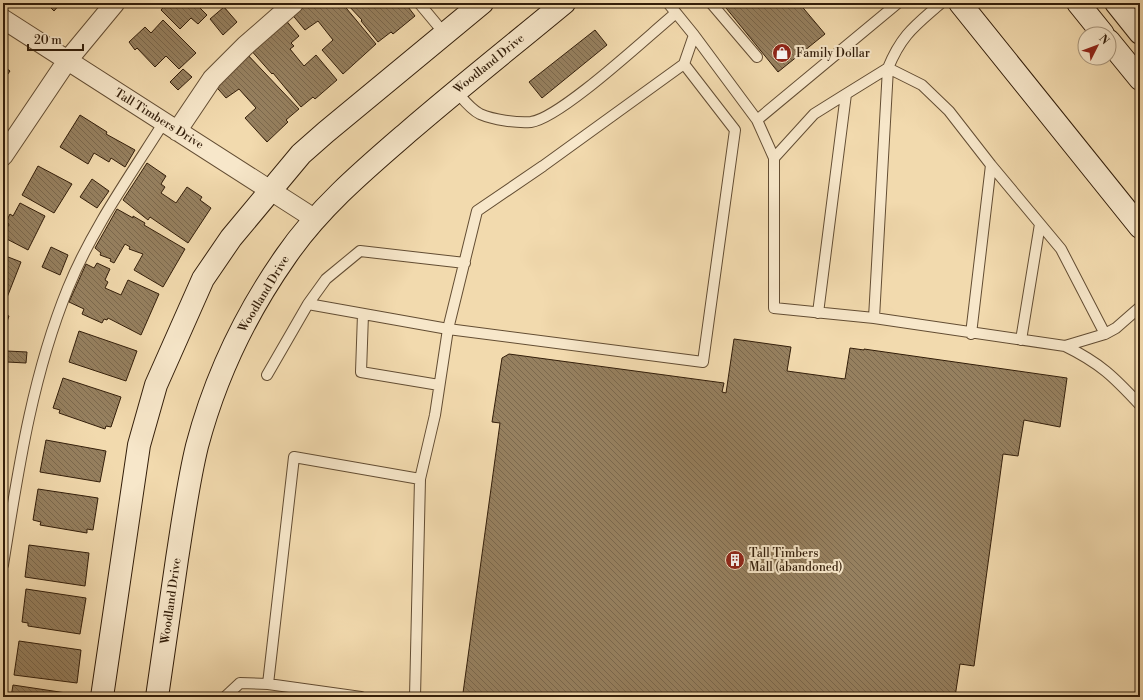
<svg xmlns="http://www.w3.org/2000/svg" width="1143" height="700" viewBox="0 0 1143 700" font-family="'Libre Bodoni',serif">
	<defs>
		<pattern id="building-back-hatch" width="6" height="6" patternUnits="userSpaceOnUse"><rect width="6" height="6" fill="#96805f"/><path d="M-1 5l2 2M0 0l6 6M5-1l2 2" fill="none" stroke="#7b684d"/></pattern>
	</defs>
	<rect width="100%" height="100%" fill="#f2daae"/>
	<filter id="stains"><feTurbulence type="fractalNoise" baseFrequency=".005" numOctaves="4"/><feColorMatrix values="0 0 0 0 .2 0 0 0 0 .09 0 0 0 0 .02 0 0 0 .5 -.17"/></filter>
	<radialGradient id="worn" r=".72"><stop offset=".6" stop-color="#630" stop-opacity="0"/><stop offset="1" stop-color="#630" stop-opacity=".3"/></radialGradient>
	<path fill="url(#building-back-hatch)" stroke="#331e0a" d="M46,3H61L54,11Z
		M167,3H205L200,8L207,15L198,24L191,18L180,29L161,10Z
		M261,3H272L263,7Z
		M301,3H342L376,44L343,74L322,50L333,40L318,21L305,30L290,12Z
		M346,3H405L415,16L393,34L391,32L378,42L361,21L362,20Z
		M722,3H799L825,34L778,72Z
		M224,7L237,22L223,35L210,19Z
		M284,18L299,36L291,43L294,46L290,49L304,66L316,55L337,80L315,99L313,97L301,107L273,73L272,74L249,48Z
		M163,20L196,53L179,69L166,56L155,67L137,48L135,50L129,42L145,27L151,33Z
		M595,30L607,45L542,98L529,82Z
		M245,52L299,109L286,120L288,122L267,142L245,118L256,108L239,89L226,98L212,82Z
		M3,66L10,71L3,81Z
		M183,69L192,77L178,90L170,82Z
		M80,115L107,132L106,134L135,150L125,167L111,158L109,162L94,153L88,164L60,147Z
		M147,163L166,176L161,184L165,187L161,193L176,203L187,187L202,197L200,200L211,208L188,243L150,217L148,220L123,200Z
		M38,166L72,184L54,213L22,195Z
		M92,179L109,191L97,208L80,197Z
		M20,203L45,216L28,250L3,237L9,224L6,222L10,214L13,216Z
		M117,209L133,218V216L145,223L144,225L185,249L163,287L134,270L143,254L129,249L130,247L125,244L114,263L110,261L111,259L100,255L101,253L95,248Z
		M51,247L68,255L60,275L42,267Z
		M3,255L21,262L6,300L3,299Z
		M97,263L110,269L105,280L108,282L105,288L121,295L128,280L159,294L141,335L108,318L107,320L104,319L102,323L82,314L84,309L69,302L86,264L94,268Z
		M3,314L9,316L3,333Z
		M79,331L137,351L126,381L69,362Z
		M734,339L791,347L787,371L845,379L850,348L864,350V349L1067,378L1060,427L1024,420L1018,456L1003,454L974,666L960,664L955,697H484L463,693L500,423L492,422L502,358L509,354L724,383L722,392L726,393Z
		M7,351L27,352L26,363L7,362Z
		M63,378L121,397L111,427L106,426L105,429L59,413L60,410L53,408Z
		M46,440L106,451L100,482L40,472Z
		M3,446L6,447L3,465Z
		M38,489L98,498L93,530L87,529V533L40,525L41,522L33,520Z
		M29,545L89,553L85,586L25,577Z
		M26,589L86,598L80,634L28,626V623L22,622Z
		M19,641L81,650L77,683L14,675Z
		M13,685L73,694L72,697H11Z"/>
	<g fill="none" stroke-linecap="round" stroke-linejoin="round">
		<defs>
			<path id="lane" d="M419,3L444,33
				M668,3L694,35L757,120L774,158V308L874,318L1065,346L1105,334L1116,328L1140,307
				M711,3L757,57
				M888,68L922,85L949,111L991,165L1061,249L1105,334
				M456,91C463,99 470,109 480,114C494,120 516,123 531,122C561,118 649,35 676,13
				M757,120L898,3
				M774,158L814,114L846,94
				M308,304L326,279L360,251L465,263
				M818,313L846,94L888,68
				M363,314L361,372L439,385
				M874,318L888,68C902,34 915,26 941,3
				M971,334L991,165
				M1021,340L1040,224
				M1065,346C1100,363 1114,377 1140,405
				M267,375L308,304L448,329L703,362L735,130L684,64L694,35
				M3,565C18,471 32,376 68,288C92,229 130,176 164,122
				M225,697L240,683L268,684
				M361,697L268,684L294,457L420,479
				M415,697L420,479L435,415L448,329L477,211L543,166L684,64"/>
			<path id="street" d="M3,19L315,219
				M177,131L212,79L245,46L294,3
				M3,156L67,61L115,3"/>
			<path id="secondary" d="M960,3L1140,227
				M1078,3L1103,34
				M1116,3L1140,33
				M1109,41L1140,79
				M102,697L139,445L156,385L203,279L231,238L301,154L326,132L482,3
				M157,697C164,651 170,605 177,559C183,521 188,483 197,446C215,378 246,313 286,256C319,208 364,170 408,132C459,88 512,46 564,3"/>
		</defs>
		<use href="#lane" stroke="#634d33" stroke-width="12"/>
		<use href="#street" stroke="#634d33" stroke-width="21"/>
		<use href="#secondary" stroke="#331e0a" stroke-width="24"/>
		<use href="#lane" stroke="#f7e7ca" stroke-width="10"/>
		<use href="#street" stroke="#f7e7ca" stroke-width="19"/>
		<use href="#secondary" stroke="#f7e7ca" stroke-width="22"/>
	</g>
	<defs>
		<symbol id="shop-disc" viewBox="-11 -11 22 22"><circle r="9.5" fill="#8f2418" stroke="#f7e7ca"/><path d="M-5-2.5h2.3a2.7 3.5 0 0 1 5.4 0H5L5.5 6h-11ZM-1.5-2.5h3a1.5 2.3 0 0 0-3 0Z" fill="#fff"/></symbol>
		<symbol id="building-disc" viewBox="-11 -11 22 22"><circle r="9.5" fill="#8f2418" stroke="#f7e7ca"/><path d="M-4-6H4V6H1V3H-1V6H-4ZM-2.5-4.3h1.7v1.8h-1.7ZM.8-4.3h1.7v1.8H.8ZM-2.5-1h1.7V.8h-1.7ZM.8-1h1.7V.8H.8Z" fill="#fff"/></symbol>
	</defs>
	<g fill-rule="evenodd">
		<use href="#shop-disc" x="771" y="42" width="22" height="22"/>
		<use href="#building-disc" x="724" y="549" width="22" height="22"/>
	</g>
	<g text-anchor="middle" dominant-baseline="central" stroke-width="4" stroke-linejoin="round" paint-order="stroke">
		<g font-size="12" fill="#331e0a" stroke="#f7e7ca" text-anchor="start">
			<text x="796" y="53">Family Dollar</text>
			<text x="749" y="553">Tall Timbers<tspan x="749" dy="14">Mall (abandoned)</tspan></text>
		</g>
		<g font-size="12" fill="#331e0a" stroke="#f7e7ca">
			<text transform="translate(489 64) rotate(-39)">Woodland Drive</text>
			<text transform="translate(159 119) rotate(32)">Tall Timbers Drive</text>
			<text transform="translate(264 294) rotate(-59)">Woodland Drive</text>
			<text transform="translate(171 601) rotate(-82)">Woodland Drive</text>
		</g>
	</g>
	<rect width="1143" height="700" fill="none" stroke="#f2daae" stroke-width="16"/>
	<rect x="4" y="4" width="1135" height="692" fill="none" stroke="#331e0a" stroke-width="2"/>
	<rect x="8" y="8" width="1127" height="684" fill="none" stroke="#331e0a"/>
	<g transform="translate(1097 46) rotate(48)"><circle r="19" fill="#f7e7ca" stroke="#a9977d"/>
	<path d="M0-3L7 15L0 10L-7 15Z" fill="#8f2418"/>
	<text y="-6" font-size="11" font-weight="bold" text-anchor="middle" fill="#331e0a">N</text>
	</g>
	<path d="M28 44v6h55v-6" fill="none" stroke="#331e0a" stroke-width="2"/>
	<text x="34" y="44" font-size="12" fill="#331e0a" stroke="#f7e7ca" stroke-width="3" paint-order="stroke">20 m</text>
	<rect width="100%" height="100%" filter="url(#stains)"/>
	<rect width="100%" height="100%" fill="url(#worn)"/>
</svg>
